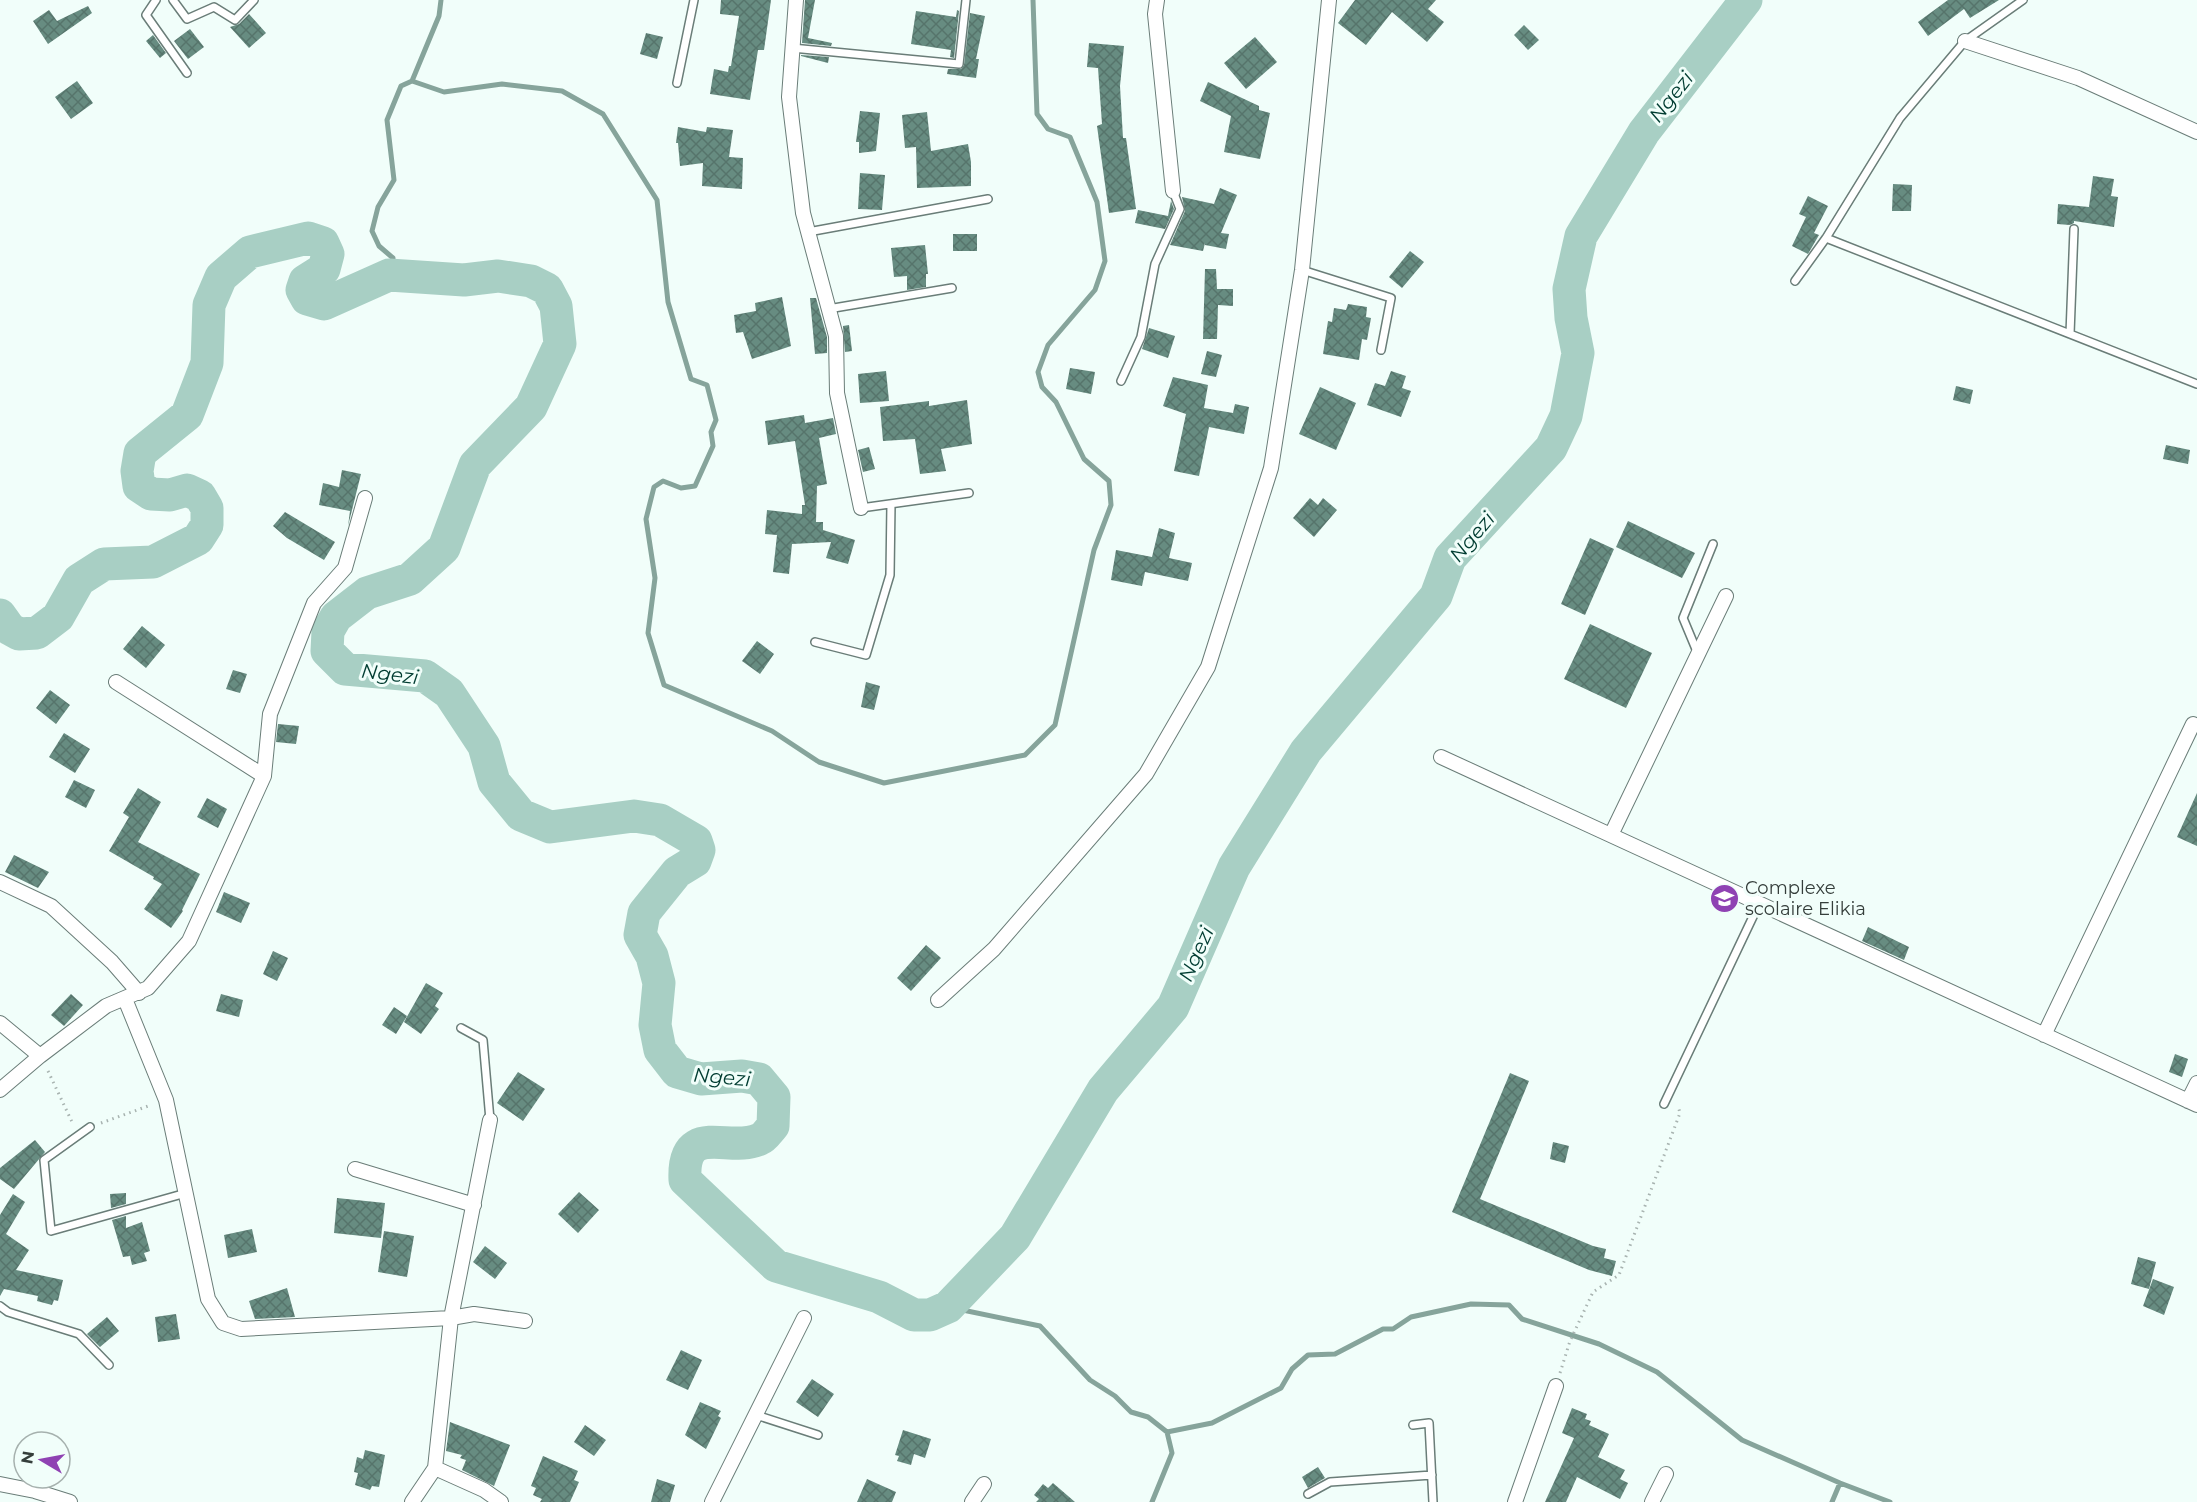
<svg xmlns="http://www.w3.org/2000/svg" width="2197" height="1502" viewBox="0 0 2197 1502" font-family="Montserrat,sans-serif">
	<defs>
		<pattern id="building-cross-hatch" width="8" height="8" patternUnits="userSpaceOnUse" patternTransform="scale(1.5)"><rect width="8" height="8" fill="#678c81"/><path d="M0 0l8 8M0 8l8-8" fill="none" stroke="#56746b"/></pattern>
	</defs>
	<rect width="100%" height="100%" fill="#f1fefa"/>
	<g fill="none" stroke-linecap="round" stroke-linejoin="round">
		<path stroke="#86a49b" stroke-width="5" d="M412,81L439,16L441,0
			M389,275L393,265V258L379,246L372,231L378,207L394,180L387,120L401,86L412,81L444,92L502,84L562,91L603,114L657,200L668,302L691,379L707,385L716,420L711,432L713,446L695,486L681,488L663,481L654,487L646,519L655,578L648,633L664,685L772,731L819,762L884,783L1025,755L1055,725L1094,550L1111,505L1109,481L1084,459L1056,402L1042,387L1038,372L1048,345L1095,290L1105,261L1097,202L1070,137L1048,129L1037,114L1033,0
			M948,1307L1040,1326L1090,1380L1115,1396L1131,1412L1148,1417L1167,1432L1212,1423L1281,1388L1292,1369L1308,1355L1335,1354L1383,1329H1393L1411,1317L1471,1304L1509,1305L1522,1319L1599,1344L1657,1372L1742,1440L1840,1483L1890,1502
			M1152,1502L1172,1453L1167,1432
			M1832,1502L1840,1483"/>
		<path stroke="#a8cfc4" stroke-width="33" d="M0,615L10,629L19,634L37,633L58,617L79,580L104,564L153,562L198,539L207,525V508L200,496L187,490L170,495L151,494L139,486L137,471L140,453L187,415L207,363L209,305L221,277L250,252L308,238L323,243L328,254L324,269L305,281L302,290L307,299L324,304L389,275L464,280L498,276L531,281L547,289L556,306L560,344L531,407L475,465L444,548L410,579L367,593L336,617L328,631L327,651L345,669L425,676L449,693L484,746L494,782L521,815L550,827L634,816L660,820L696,841L699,850L695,861L677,872L644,913L640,935L652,956L659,983L655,1025L660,1050L677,1072L701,1079L742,1076L759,1079L774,1097L773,1126C769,1130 765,1137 760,1139C730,1154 682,1119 685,1180L776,1266L879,1297L914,1315H930L948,1307L1015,1237L1103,1090L1173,1007L1234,867L1306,751L1436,596L1450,558L1551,448L1566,416L1578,353L1571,318L1569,289L1581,236L1644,132L1746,0"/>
	</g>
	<path fill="url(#building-cross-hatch)" d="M721,0H771L764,50H758L750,100L710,94L714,69L728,72L729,66H731L739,16L720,14Z
		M805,0H815L808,38L832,43L831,46L802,43Z
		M1355,0H1436L1428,9L1444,22L1427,42L1392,12L1366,45L1338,23Z
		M1948,0H1999L1970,18L1964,9L1928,36L1918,22Z
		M88,6L92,13L48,44L33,21L49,10L57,21Z
		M957,10L959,11L954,58L950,57L951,50L911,44L916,11L956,17Z
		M970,13L985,16L976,59H979L976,78L947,74L948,69H961L964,65Z
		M249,14L266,33L249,48L230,27L239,24Z
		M1524,25L1539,40L1528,50L1514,35Z
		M190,29L204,47L188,59L174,41Z
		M646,33L663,37L657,59L640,54Z
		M153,35L166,53L160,58L146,41Z
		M1255,37L1277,62L1246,89L1224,63Z
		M1089,43L1124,46L1120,86L1123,138H1126L1136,209L1109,213L1097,126L1102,124L1098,68L1087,67Z
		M801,55L829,57L828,63L801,56Z
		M77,81L93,103L71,119L55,97Z
		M1208,82L1259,106V110L1270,113L1260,159L1224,152L1231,116L1200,101Z
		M860,111L880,113L876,151L859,153V142H856Z
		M927,112L931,151L968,144L971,162V186L917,188L916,147L905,148L902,115Z
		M678,127L706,132L707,127L733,130L729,157L743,158L742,189L702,186L703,163L680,166L678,143H676Z
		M860,173L885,175L882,210L858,209Z
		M2093,176L2114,179L2111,196L2118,197L2114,227L2074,221V223L2070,225L2057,224L2058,204L2089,207Z
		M1893,184L1912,185L1911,211H1892Z
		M1220,188L1237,195L1221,233L1229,234L1226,249L1205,245V243L1203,251L1170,245L1185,211L1182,197L1214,204Z
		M1808,196L1828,206L1814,233L1819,235L1808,254L1792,246L1806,217L1799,214Z
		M1171,201L1174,209L1165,229L1135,223L1138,210L1168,216Z
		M953,234H977V251H953Z
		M925,245L928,274H926V287L907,290V276L894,277L891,248Z
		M1410,251L1424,262L1402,288L1389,277Z
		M1205,269H1216L1217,289H1233V306L1218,305L1217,339H1203Z
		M782,297L791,346L752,359L743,332L736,333L734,315L756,311L755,303Z
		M810,298H816L827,337V353L815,354Z
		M1348,304L1367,307L1366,317L1371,318L1367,340L1362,339L1359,360L1323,354L1328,321L1332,322L1334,308L1346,310Z
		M849,325L852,351L845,352L843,326Z
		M1149,328L1175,336L1168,358L1142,349Z
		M1207,351L1222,355L1216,377L1201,374Z
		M1070,368L1095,372L1091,394L1066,389Z
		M886,371L889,401L860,403L858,374Z
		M1391,371L1406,376L1402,388L1411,391L1401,417L1367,405L1375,383L1385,386Z
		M1173,377L1208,385L1204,408L1233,413L1235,404L1249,407L1244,434L1209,427L1199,476L1174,471L1186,414L1163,406Z
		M1956,386L1973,390L1970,404L1953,400Z
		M1320,387L1356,403L1336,450L1299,434Z
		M967,400L972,444L941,449L946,471L920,474L915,439L883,441L880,407L929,401V406Z
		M804,415L805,423L833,418L836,434L819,438L827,484L817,486L816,522H823V530L855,540L848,564L826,558L831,542L792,544L789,574L773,572L777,535L765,534L767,510L802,514V505H805L795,441L768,445L765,421Z
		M2166,445L2190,450L2188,464L2163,459Z
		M869,447L875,469L863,472L858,450Z
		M342,470L361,474L348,526L350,511L319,505L323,483L339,487Z
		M1310,498L1318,505L1323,498L1337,510L1314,537L1293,518Z
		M285,512L335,542L324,560L287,538L273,526Z
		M1628,521L1695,553L1682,578L1616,547Z
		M1159,528L1175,533L1169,558L1192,563L1188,581L1145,572L1142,586L1111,580L1116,550L1152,557Z
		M1590,538L1614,549L1585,615L1561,604Z
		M1590,624L1652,653L1626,708L1564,679Z
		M142,626L165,645L146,668L123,649Z
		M757,641L774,654L760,674L742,661Z
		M233,670L247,674L240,693L226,689Z
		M866,682L880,686L874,710L861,707Z
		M50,690L70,705L56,724L36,708Z
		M278,724L299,726L296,744L276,742Z
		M64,733L90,749L75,773L49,757Z
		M74,780L95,790L86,808L65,797Z
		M138,788L161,802L138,842L200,874L182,910L183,911L171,928L144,909L162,884L153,879L154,877L109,851L129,817L123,813Z
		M2197,793V846L2177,837Z
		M207,798L227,809L218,828L197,817Z
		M14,855L49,872L38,888L5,872Z
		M224,892L250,903L241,923L216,912Z
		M1868,927L1909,947L1904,960L1862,941Z
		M926,945L941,958L911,991L897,978Z
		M273,951L288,958L277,981L263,974Z
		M426,983L443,993L435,1006L439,1009L421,1034L404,1022Z
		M71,994L83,1005L64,1026L51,1015Z
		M221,994L243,1000L239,1017L216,1011Z
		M394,1007L407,1016L396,1034L382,1025Z
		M2175,1054L2188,1059L2182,1077L2169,1072Z
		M518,1072L545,1089L523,1121L497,1103Z
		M1510,1073L1529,1081L1480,1199L1593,1246L1606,1249L1604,1258L1616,1261L1612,1276L1589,1270L1452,1212Z
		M35,1140L45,1152L14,1189L0,1179V1168Z
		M1553,1142L1569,1146L1565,1163L1550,1159Z
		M579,1192L599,1210L578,1233L558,1214Z
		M126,1193V1204L111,1208L110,1194Z
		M13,1194L25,1202L6,1234L29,1250L16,1270L63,1280L58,1301L54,1300L52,1305L37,1301L38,1296L4,1289L0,1296V1215Z
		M337,1198L385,1203L381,1238L334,1233Z
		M126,1216V1228L142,1222L150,1251L144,1253L147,1261L132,1265L130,1256L123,1257L112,1220Z
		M252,1229L257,1252L228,1258L224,1235Z
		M384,1231L414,1236L407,1277L378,1272Z
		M485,1246L507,1263L495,1279L473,1262Z
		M2138,1257L2156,1262L2149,1289L2131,1284Z
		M2153,1279L2174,1287L2164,1315L2143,1306Z
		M287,1288L295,1317L255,1319L249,1301Z
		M176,1314L180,1339L158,1342L155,1317Z
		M107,1317L119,1331L100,1347L87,1334Z
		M681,1350L702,1360L688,1390L666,1380Z
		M812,1379L834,1394L818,1417L796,1402Z
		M700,1402L721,1411L718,1416L721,1418L706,1449L685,1435Z
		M1572,1408L1587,1414L1585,1419L1591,1421L1589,1425L1609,1434L1598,1457L1625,1470L1620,1479L1628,1483L1620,1499L1577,1477L1566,1502H1545L1574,1438L1562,1433Z
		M450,1422L510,1445L494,1486L462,1470L466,1460L460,1458L462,1455L446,1451Z
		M585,1425L606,1440L594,1456L574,1442Z
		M903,1430L931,1439L925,1458L914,1454L911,1465L897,1461L899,1456L895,1455Z
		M365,1450L385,1455L379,1487L372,1486L370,1490L355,1485L358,1473L354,1472L357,1457L363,1459Z
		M543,1456L578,1471L574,1480L579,1482L570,1502H540L542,1499L533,1495L536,1488L531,1486Z
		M1318,1467L1325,1478L1308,1488L1302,1477Z
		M657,1479L675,1485L670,1502H651Z
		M867,1479L896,1492L892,1502H857Z
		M1053,1483L1075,1502H1036L1039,1499L1034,1495L1043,1484L1048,1488Z"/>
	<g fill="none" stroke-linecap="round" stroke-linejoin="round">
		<defs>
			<path id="service" d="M156,0L146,15L187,73
				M173,0L187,19L214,7L235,20L254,0
				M792,48L959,64L966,0
				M677,83L694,0
				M808,232L988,199
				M1826,238L2197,384
				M1302,270L1391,298L1381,350
				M1795,281L1826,238L1900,118L1965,41L2023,0
				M828,309L952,288
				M2070,334L2074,229
				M1121,381L1141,337L1155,264L1180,209L1173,191
				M861,508L969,493
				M815,642L866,655L890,575L891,504
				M1698,654L1683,618L1713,544
				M461,1028L483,1040L490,1120
				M1664,1104L1759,904
				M90,1127L44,1160L51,1231L186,1193
				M0,1306L8,1312L79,1334L109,1365
				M756,1415L818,1435
				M1413,1425L1429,1423L1433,1502
				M1308,1494L1330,1482L1432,1475"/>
			<path id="minor" d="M796,0L789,97L803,213L836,336L837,393L861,508
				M1157,0L1155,14L1173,191
				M1965,41L2078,78L2197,132
				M116,682L264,776
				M1441,757L2197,1105
				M1611,835L1726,596
				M0,882L51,906L112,962L139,993
				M125,999L166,1100L208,1299L223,1323L241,1329L451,1318L474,1314L525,1321
				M938,1000L994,949L1146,774L1208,667L1271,468L1302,270L1329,0
				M0,1023L40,1056
				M2044,1035L2193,724
				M0,1090L40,1056L106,1006L148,988L189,941L264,776L270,714L314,603L345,568L365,498
				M2188,1101L2197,1083
				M355,1169L474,1205
				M435,1468L484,1490L501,1502
				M0,1484L35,1491L70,1502
				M412,1502L435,1468L451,1318L490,1120
				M712,1502L804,1318
				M972,1502L984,1484
				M1515,1502L1556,1386
				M1652,1502L1666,1474"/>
		</defs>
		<use href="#service" stroke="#6a7d78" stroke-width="10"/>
		<use href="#minor" stroke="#6a7d78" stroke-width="16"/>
		<path stroke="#a8b3b0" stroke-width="3" stroke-dasharray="1.5 4.5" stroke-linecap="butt" d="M48,1071L72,1122L75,1123
			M101,1123L151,1105
			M1560,1373L1570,1341L1593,1292L1619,1275L1680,1113L1678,1106"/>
		<use href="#service" stroke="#fff" stroke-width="7"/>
		<use href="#minor" stroke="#fff" stroke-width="14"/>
	</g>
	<defs>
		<symbol id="school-disc" viewBox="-11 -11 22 22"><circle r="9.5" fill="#8f42b3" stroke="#f1fefa"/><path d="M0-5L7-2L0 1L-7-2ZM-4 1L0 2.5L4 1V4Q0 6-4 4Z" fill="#fff"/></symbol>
	</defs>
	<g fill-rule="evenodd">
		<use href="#school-disc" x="1708" y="882" width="33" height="33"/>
	</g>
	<g text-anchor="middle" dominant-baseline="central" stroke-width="6" stroke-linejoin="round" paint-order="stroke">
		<g font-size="18" fill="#353e3b" stroke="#f1fefa" text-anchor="start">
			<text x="1745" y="888">Complexe<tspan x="1745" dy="21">scolaire Elikia</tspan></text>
		</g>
		<g font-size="20" font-style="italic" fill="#013c31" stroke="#f1fefa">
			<text transform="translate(1671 97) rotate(-52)">Ngezi</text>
			<text transform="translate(1472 537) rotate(-50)">Ngezi</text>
			<text transform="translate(390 674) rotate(7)">Ngezi</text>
			<text transform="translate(1196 954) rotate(-66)">Ngezi</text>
			<text transform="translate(722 1077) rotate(5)">Ngezi</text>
		</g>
	</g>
	<g transform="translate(42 1460) rotate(280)"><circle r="28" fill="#f1fefa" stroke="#a6b1ae" stroke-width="1.5"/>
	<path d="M0-4.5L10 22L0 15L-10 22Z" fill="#8f42b3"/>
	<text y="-9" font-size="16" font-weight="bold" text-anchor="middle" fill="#353e3b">N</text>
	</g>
</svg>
